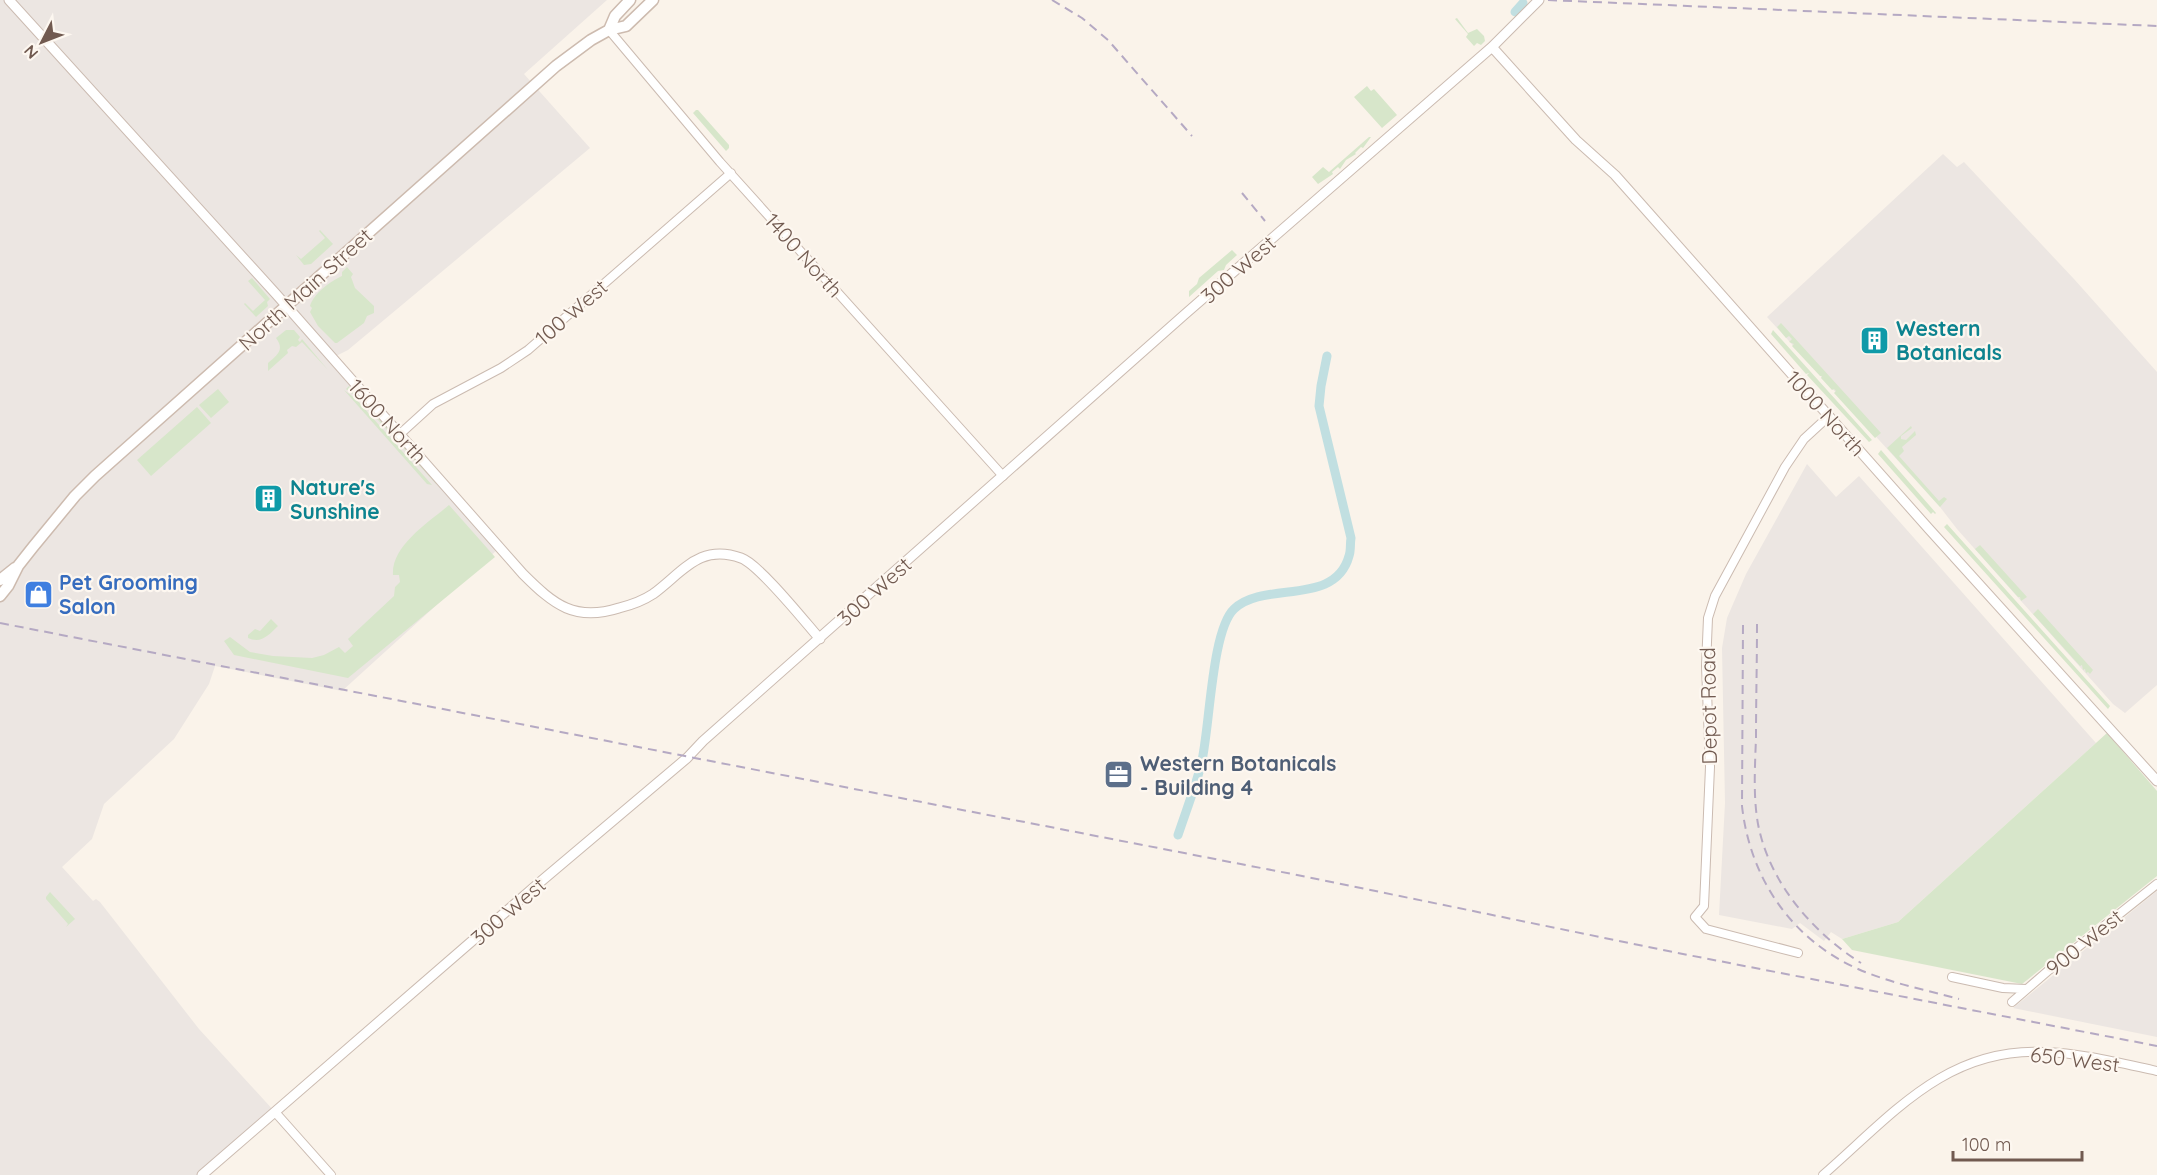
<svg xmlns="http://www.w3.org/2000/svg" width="2157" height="1175" viewBox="0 0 2157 1175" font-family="Quicksand,sans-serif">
  <rect width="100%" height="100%" fill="#faf3ea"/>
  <path fill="#ece6e2" d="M0,0H607L524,74L590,148L348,350L328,360L497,550L342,691L215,666L209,684L174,739L104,804L92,839L62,867L93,901L96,899L100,902L199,1029L275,1112L202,1175H0Z
    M1943,154L1957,167L1964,162L2074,279L2157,372V685L2125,713L2113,704L1957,529L1940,507L1767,317Z
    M1807,464L1836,497L1859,476L2096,743L1898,922L1842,939L1831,932L1824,941L1800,923L1792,929L1719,915L1725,803L1722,648L1727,618L1746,574Z
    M2157,891V1037L2013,1008Z"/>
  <path fill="#d7e6ca" d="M1457,18L1468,33L1477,29L1484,36L1485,41L1481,45L1477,43L1474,46L1466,37L1468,34L1455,19Z
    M1367,86L1371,91L1374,89L1397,115L1382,128L1354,97Z
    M696,110H698L729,145V148L726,151L693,113Z
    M1369,137H1371L1363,148L1361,147L1355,153L1356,154L1346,160L1340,169L1338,167L1332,172L1333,174L1318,184L1312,177L1323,167L1329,172Z
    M320,230L333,244L311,264L304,265L296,255L301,259L325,238L319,231Z
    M1232,250L1237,255L1226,265L1224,270L1218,271L1189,297V291L1197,284L1199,278Z
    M347,267L353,274L351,277L355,288L374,306V313L367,316L364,323L337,343H335L318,326L310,312L312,308L310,306C314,293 331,281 342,276V272Z
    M252,278L270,299L267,302L268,306L256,317L244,304L245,303L253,311L265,300L248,281Z
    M1781,323L1881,433L1875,438L1834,393L1836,391L1834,389L1832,390L1821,378L1822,376H1820L1792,346L1794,344L1789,342L1792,339L1789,336L1786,338L1777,327Z
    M286,330H294L300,337L298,340L300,342L302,339L328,370L302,342L296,347L292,346L287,350L288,353L268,371V363C277,355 285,350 276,338Z
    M1773,330L1872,440L1869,442L1807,375L1809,373L1806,374L1771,334Z
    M349,386L436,483V484L359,399L346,389Z
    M218,389L229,402L211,418L199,405Z
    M344,390L356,399L432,485L427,484Z
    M197,407L211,423L151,476L137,460Z
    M1911,426L1912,428L1901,436V439L1906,440L1915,431L1916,435L1902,447L1904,451L1899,456L1939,501L1944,497L1947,499L1940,507L1887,448Z
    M1881,450L1936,513L1935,514L1933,512L1931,514L1878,454Z
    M449,505L495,557L348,678L234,655L224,641L230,637L250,652L273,656L312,658L324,655L339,647L345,653L353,646L348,639L394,596L395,587L400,582L399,575H393C391,546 429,522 449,505Z
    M1947,524L2110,706L2108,709L1944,527Z
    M1980,545L2027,597L2021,601L2020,597H2018L1975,549Z
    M2038,609L2093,670L2090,674L2088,672L2086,673L2085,669L2083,670L2082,665L2080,666L2033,614Z
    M271,619L278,626C269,635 261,644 248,638V635L255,629L260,631Z
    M2107,733L2157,791V876L2022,984L1852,950L1842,939L1898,922Z
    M50,892L75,919L66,927L68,924L46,899V897Z"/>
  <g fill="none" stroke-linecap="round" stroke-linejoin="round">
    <path stroke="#c1dfe1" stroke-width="9" d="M1515,12L1523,3
      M1178,835C1186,811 1195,788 1201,765C1210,730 1211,631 1234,609C1265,580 1335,607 1349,556C1351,551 1350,544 1351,538L1319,406L1321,386L1327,356"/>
    <defs>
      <path id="minor" d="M609,30L720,162L1003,476
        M400,434L433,404L501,368L528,350L731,173
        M1798,953L1706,929L1695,917L1704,906L1710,767L1706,666L1708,618L1715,596L1785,467L1804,439L1829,416
        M1952,977L2003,988L2026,989
        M2012,1002L2049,970L2157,884
        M275,1112L331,1175
        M1823,1175C1891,1116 1946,1047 2044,1052C2081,1053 2120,1063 2157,1071"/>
      <path id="tertiary" d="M9,0L276,294L523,574C554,605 575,622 619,608C631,605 644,600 653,594C682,573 699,543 741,558C759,564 805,622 820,639
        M1492,47L1576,140L1615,175L1639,202L1929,529L2157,781
        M202,1175L539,883L687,758L703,741L1184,315L1492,47L1539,0"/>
      <path id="secondary" d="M609,30L615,16L630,0
        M0,580L15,568
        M0,596L8,586L18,566L33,547L75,496L95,476L556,66L591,40L609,30L626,26L653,0"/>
    </defs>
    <use href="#minor" stroke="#cbbbb1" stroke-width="10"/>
    <use href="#tertiary" stroke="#cbbbb1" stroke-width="11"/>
    <use href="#secondary" stroke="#cdbbaf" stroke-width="13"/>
    <use href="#minor" stroke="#fff" stroke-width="8"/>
    <use href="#tertiary" stroke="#fff" stroke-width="9"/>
    <use href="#secondary" stroke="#fff" stroke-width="10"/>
    <path stroke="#b5a9c3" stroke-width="2" stroke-dasharray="9 6" stroke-linecap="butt" d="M1052,0L1082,18L1108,40L1192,136
      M1548,0L2157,26
      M1242,193L1265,221
      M0,623L1292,874L1688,955L2157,1046
      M1757,624C1757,662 1756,700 1756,738C1755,766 1753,796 1758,824C1769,882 1812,932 1861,963
      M1743,625L1742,806C1750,878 1791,939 1858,969C1890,983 1926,990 1959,999"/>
  </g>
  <defs>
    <symbol id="building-square" viewBox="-11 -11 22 22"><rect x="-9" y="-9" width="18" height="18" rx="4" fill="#0f9aa8" stroke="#fdf7f0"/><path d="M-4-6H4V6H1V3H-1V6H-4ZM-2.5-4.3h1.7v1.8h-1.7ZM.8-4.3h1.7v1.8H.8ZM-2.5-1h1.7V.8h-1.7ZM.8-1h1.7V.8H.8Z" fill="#fff"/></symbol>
    <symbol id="shop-square" viewBox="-11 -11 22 22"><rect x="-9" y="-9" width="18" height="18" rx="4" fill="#3f7fe0" stroke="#fdf7f0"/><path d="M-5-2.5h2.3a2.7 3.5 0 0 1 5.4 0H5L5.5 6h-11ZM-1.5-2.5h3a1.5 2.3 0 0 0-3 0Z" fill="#fff"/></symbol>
    <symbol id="office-square" viewBox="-11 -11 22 22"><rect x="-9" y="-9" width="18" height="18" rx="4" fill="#5c6f8a" stroke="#fdf7f0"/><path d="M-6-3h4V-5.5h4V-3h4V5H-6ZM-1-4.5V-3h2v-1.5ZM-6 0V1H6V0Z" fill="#fff"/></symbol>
  </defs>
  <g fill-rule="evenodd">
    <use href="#building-square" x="1858" y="324" width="33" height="33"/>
    <use href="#building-square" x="252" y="482" width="33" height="33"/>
    <use href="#shop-square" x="22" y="578" width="33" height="33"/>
    <use href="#office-square" x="1102" y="758" width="33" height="33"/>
  </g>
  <g text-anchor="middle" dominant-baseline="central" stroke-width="4.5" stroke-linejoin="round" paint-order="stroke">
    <g font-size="21" fill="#715a50" stroke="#fdf7f0">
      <text transform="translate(804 255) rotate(48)">1400 North</text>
      <text transform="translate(1238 269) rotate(-41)">300 West</text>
      <text transform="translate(305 289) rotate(-42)">North Main Street</text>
      <text transform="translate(571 312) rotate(-41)">100 West</text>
      <text transform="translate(1826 413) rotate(48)">1000 North</text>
      <text transform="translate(388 421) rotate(48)">1600 North</text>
      <text transform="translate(874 591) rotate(-42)">300 West</text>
      <text transform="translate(1708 706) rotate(-91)">Depot Road</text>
      <text transform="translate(508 911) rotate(-41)">300 West</text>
      <text transform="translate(2084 942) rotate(-39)">900 West</text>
      <text transform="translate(2075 1059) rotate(7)">650 West</text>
    </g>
    <g font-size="21" font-weight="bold" fill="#0d838f" stroke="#fdf7f0" text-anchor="start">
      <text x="1896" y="328">Western<tspan x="1896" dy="24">Botanicals</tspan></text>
      <text x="290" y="487">Nature's<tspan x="290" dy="24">Sunshine</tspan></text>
    </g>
    <g font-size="21" font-weight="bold" fill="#366cbe" stroke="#fdf7f0" text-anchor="start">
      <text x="59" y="582">Pet Grooming<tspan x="59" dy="24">Salon</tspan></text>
    </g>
    <g font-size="21" font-weight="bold" fill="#4e5e75" stroke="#fdf7f0" text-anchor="start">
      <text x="1140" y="763">Western Botanicals<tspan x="1140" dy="24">- Building 4</tspan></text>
    </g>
  </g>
  <g transform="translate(42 42) rotate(228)" stroke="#fdf7f0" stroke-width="4.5" paint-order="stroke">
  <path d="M0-4.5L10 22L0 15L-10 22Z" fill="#715a50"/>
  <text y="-9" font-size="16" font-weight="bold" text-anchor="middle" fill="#715a50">N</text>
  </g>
  <path d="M1953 1151v9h129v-9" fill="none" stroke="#715a50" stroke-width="3"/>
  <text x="1962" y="1151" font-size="18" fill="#715a50" stroke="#fdf7f0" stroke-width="4.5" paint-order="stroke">100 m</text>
</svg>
